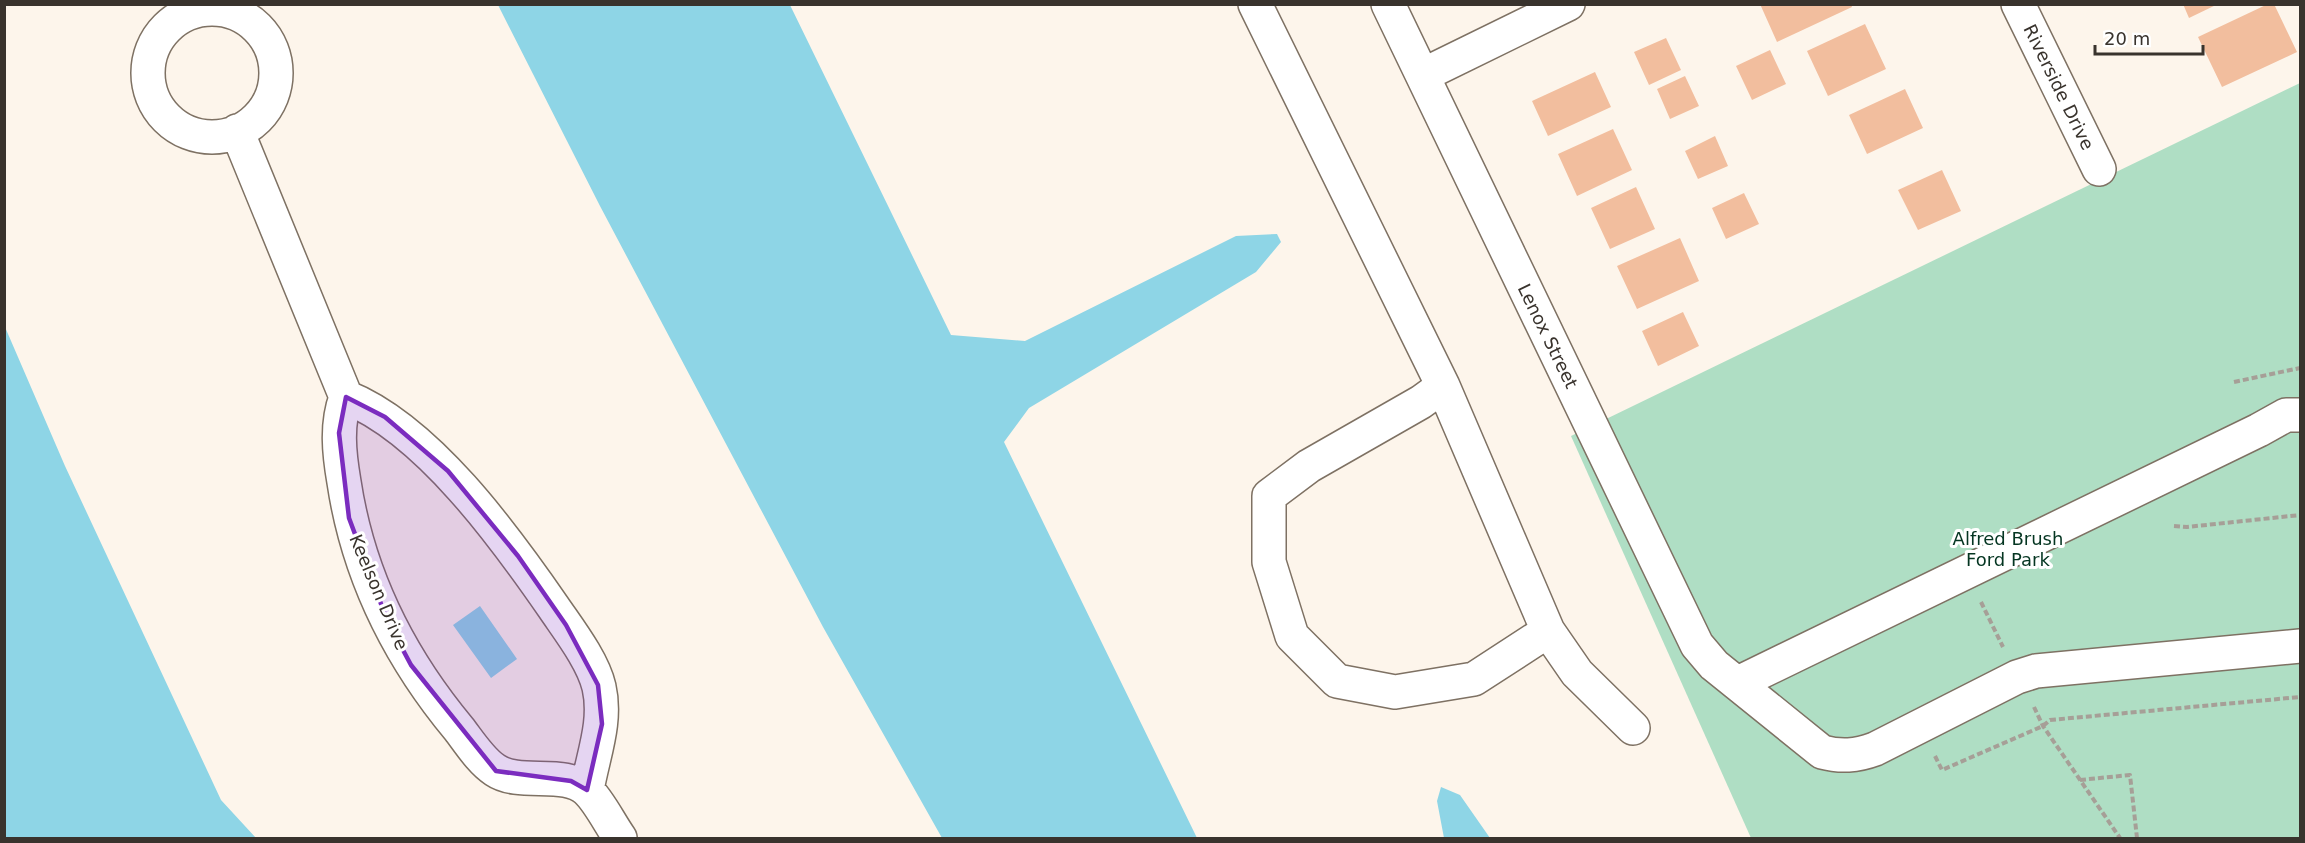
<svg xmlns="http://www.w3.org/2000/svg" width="2305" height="843" viewBox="0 0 2305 843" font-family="'DejaVu Sans',sans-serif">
  <rect width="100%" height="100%" fill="#fdf5eb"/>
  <path fill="#afdec4" d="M2300,83V838H1751L1571,436Z"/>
  <path fill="#8ed5e6" d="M498,5H790L951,335L1025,341L1236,236L1277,234L1281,242L1256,272L1029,408L1004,442L1197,838H942L823,627L600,206Z
    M5,327L65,466L221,800L256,838H5Z
    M480,606L517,659L491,678L453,625Z
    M1441,787L1460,795L1490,838H1444L1437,801Z"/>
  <path fill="#f2be9e" d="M1760,4H1851L1852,7L1777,42Z
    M2183,4H2218L2189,18Z
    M2268,4H2274L2297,52L2222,87L2198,37Z
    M1865,24L1886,69L1828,96L1807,51Z
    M1666,38L1681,70L1649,85L1634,52Z
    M1770,50L1786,84L1752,100L1736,66Z
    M1595,72L1611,107L1548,136L1532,101Z
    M1685,76L1699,106L1670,119L1657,89Z
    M1905,89L1923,128L1867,154L1849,115Z
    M1613,129L1632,170L1577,196L1558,154Z
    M1715,136L1728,166L1698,179L1685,151Z
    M1942,170L1961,211L1918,230L1898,190Z
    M1636,187L1655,229L1610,249L1591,208Z
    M1744,193L1759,224L1726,239L1712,208Z
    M1680,238L1699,281L1637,309L1617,266Z
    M1683,312L1699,346L1658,366L1642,331Z"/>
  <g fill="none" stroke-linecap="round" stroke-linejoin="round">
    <defs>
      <path id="minor" d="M1255,4L1443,386L1548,631L1577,673L1633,728
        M1388,4L1697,645L1714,665L1822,752C1841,757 1856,756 1875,749L2017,677L2036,671L2300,646
        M2018,4L2099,169
        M148 73a64 64 0 1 1 128 0a64 64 0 1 1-128 0Z
        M1423,75L1568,4
        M237,131L346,397C336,424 339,453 344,482C358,575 399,657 459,729C469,742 481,761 495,770C520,787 565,769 587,790C599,801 610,824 620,838
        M1443,386L1421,402L1309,466L1269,496V562L1292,636L1337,681L1395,692L1474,679L1548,631
        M346,397C427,429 505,537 554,608C569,630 593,661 599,687C607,722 593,755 587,790
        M1738,683L2259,430L2286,415H2300"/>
    </defs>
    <use href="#minor" stroke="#7e7163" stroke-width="36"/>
    <path stroke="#a69f97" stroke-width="4" stroke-dasharray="6 3" stroke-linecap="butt" d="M2234,382L2300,368
      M2174,526L2187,527L2300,515
      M1981,602L2003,647
      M2034,707L2043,726L2120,838
      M1935,756L1942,770L2043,726L2050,720L2300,697
      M2080,780L2130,775L2137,838"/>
    <use href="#minor" stroke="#fff" stroke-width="33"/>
  </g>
  <path fill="#7b2cbf" fill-opacity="0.2" stroke="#7b2cbf" stroke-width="4.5" stroke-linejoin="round" d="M346,397L385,417L448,471L518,556L566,625L598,685L602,724L587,790L571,781L496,771L411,665L387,620L349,518L339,433Z"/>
  <g text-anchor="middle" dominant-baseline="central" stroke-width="6" stroke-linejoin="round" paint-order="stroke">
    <g font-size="18" fill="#39332d" stroke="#fff">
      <text transform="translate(2059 87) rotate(64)">Riverside Drive</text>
      <text transform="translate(1548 336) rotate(64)">Lenox Street</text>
      <text transform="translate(379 592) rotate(67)">Keelson Drive</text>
    </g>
    <g font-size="18" fill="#043521" stroke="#fff">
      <text x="2008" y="538">Alfred Brush<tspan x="2008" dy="21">Ford Park</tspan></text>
    </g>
  </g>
  <rect width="2305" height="843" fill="none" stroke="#39332d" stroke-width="12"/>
  <path d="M2095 45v9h108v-9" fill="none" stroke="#39332d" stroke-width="3"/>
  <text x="2104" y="45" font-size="18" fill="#39332d" stroke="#ffffff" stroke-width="4.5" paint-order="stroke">20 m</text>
</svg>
